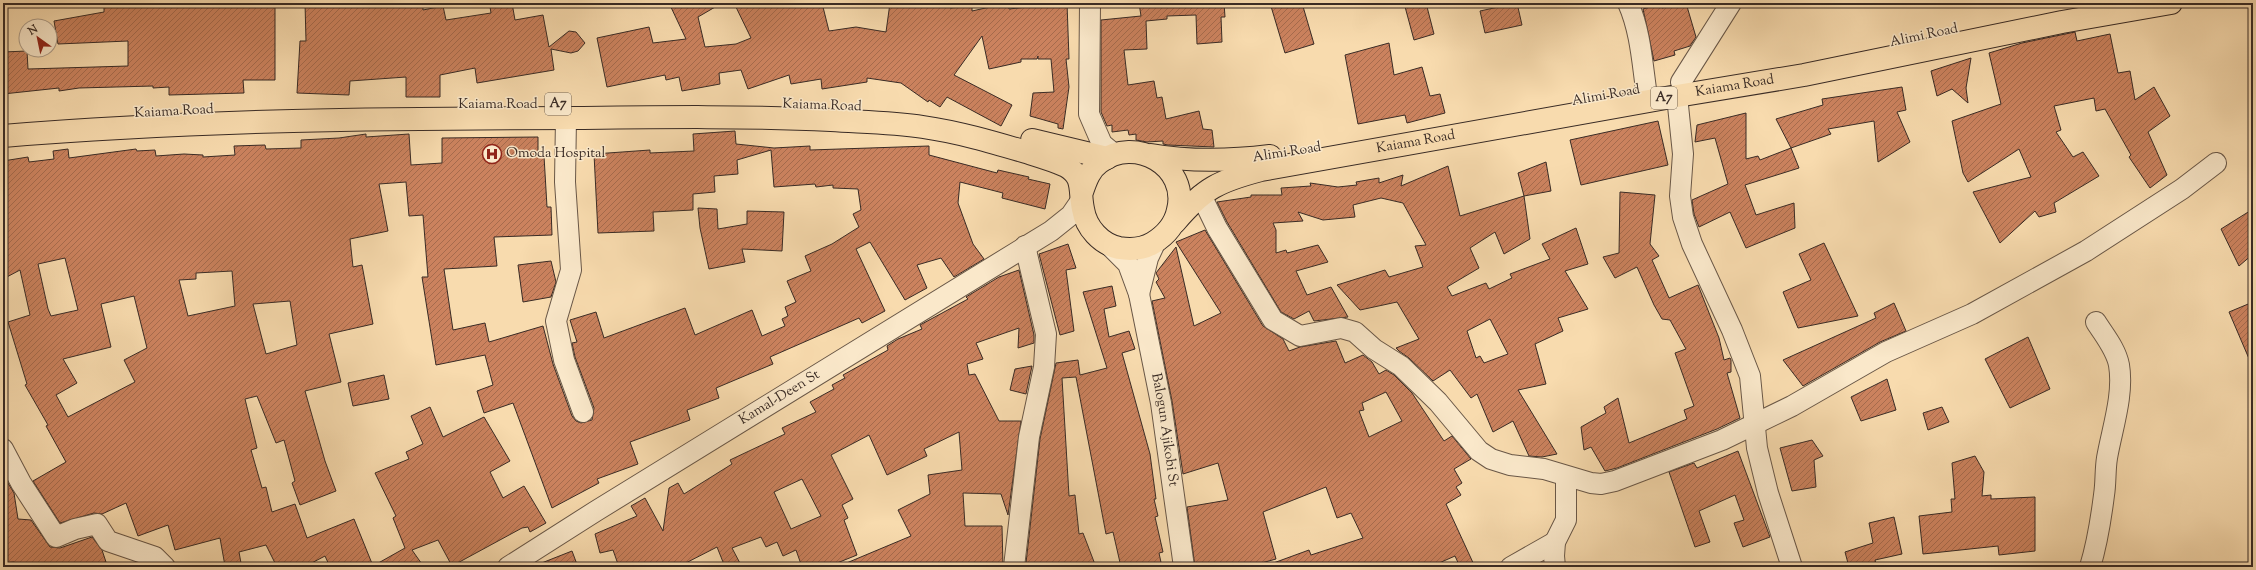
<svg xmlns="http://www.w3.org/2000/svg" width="2256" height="570" viewBox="0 0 2256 570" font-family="'Sorts Mill Goudy',serif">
  <defs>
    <pattern id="building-hatch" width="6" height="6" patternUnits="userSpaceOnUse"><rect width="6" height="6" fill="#cb825e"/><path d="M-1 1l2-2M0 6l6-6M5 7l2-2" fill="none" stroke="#a66b4d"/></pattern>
  </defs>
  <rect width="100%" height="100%" fill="#f8dbae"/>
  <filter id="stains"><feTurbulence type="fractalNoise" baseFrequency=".005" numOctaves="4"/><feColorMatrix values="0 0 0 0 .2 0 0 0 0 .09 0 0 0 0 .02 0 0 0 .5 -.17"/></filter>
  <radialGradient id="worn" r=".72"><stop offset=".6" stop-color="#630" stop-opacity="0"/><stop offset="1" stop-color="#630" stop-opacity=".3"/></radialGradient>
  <path fill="url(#building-hatch)" stroke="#392b25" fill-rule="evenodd" d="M104,3H275V80H243L244,93L169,95V87L153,88V86L79,88L59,91V88L3,94V52L27,51L28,69L128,66V41L58,44L54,21L104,12Z
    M305,3H423V10L443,6L446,20L491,13L490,7L512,3L515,20L543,15L549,47L569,31L576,32L585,43L578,51L571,53L551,49L554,70L477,83L475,68L440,75V97H406V77L350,81L349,95L297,93L300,41H306Z
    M669,3H722L698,17L705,47L736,44L751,38L734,3H822L829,31L856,27L886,32L890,3H950V8L972,6V11L1008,3L1009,9L1036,6V3H1067L1069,59H1066L1069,87L1063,129L1058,128V124L1030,116L1033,93L1054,92L1051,59H1038V56L1037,59H1021V62L989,69L982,36L954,75L1012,105L1001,126L947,97L940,107L929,100L928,102L901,83L867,78V82L822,89L821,79L791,84L789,75L748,89L741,70L719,73L720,84L682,91L679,77L666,80L665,75L607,87L597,38L649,27L653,43L686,39Z
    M1139,3H1224L1225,17H1221L1222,42L1197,44L1196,15L1167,16V19L1146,21L1147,49L1124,50L1128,85L1154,81L1157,98L1162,97L1166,119L1199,111L1203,129L1212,130L1214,147L1168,145L1163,144V141L1147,142L1136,140V134L1129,135L1128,130L1112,132V125L1107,126L1101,112V20L1141,16Z
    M1270,3H1302L1314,44L1285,53Z
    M1404,3H1426L1434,34L1414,40Z
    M1517,3L1522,25L1485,33L1480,11Z
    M1681,3H1686L1696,37L1690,46L1674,51L1675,55L1654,61L1643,9L1661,4L1662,8Z
    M2075,32L2077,41L2110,34L2118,73L2130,71L2135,100L2154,87L2170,116L2148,132L2167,175L2150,188L2129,157L2131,155L2105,109L2096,111L2094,98L2054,106L2061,130L2056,132L2073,157L2083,152L2099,176L2054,203L2056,212L2039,217L2035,211L2000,243L1973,192L2031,177L2019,149L1968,182L1963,173L1952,121L2001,104L1989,53L2022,43Z
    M1389,43L1394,75L1422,67L1430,96L1440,94L1445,113L1407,123L1405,115L1358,124L1345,55Z
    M1971,58L1966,88L1968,103L1952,89L1937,96L1931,71Z
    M1902,87L1906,110L1897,112L1910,142L1878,162L1874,121L1828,129L1831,134L1791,148L1776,119L1823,105L1822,99Z
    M1746,113V159L1758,156L1760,160L1791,148L1799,168L1745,185L1756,215L1794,203L1795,228L1746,248L1730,212L1699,227L1694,214L1692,200L1728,184L1715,138L1695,142L1697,125Z
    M1658,121L1668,165L1581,185L1570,140Z
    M735,131L736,144L774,148L810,146V150L929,146V155L997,173L998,170L1029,177L1028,179L1050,184L1045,209L1002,198L1003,193L960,182L958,203L973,244L984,259L954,277L941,258L917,265L927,288L905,300L870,242L856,249L885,311L862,323L859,318L770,357L773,364L716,388L719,398L687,410L690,420L630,442L638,464L597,479L599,483L552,508L513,403L484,413L477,391L493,385L485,355L436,365L422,277H428L423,215L409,216L406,182L379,184L388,231L350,239L353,267L362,265L373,324L329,334L341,382L305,391L325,461L336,491L300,505L292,483L295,481L284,440L276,443L257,396L245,399L257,448L251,450L262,488L266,487L272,512L295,504L307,538L354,519L373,566L405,548L393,518L396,516L375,473L409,459L406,452L423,444L411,416L430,407L443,437L484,417L510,461L490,472L503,498L524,486L546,523L530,532L528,527L522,528L452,566L438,540L412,550L424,567H330L325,556L304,567H277L266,545L239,552L241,563L225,566L220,538L175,550L168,525L138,536L126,503L102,514L94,513L60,523L33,481L66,462L46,426L48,425L25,385L27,384L8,322L30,315L20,270L3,279V161L28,157L29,162L54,159L53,151L68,149L69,158L136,149L137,151L155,150L156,156L184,154L203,155V157L235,155L234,146L265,145L266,149L301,148V140L339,138L366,134V137L409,134L411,165L442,163V138L538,137V156H544L547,207H551L552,235L494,237L497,266L444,269L453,330L485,323L489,342L543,326L553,364L572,416L576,421L581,423L592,420L594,408L575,357L572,343L577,342L570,320L596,312L604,338L685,308L695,335L752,310L762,336L785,326L782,319L788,316L785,307L796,302L787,281L811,271L805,256L832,244L859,227L853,214L861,210L858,189L833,188V185L816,187L815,184L774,187L771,150L737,160L738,174L714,176L715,192L693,194V210L653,212L654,231L598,233L594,154L650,150V153L694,151L693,134ZM65,258L78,310L51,316L48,309L38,264ZM232,271L235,306L188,316L179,280L196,279V273ZM134,296L147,348L124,360L135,382L68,417L56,395L77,383L63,359L111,347L101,304ZM290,301L297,345L266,354L253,304Z
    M1546,162L1551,191L1524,196L1518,173Z
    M1448,166L1460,216L1524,196L1530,239L1504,254L1495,232L1470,248L1479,268L1447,287L1452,296L1486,283L1489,289L1512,278L1510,274L1550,259L1542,244L1576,228L1588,264L1565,271L1588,309L1558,318L1563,331L1535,344L1546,384L1518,390L1557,454L1542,457L1529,456L1513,421L1493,432L1477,394L1471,398L1450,370L1433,381L1409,358L1399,351L1396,348L1419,339L1397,302L1360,310L1337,285L1385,270L1389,277L1423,267L1415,246L1426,245L1403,203L1381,198L1353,205L1355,217L1323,220L1298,212L1303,221L1273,223L1276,230V253L1286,250L1287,253L1318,245L1328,262L1296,271L1307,295L1331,287L1348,317L1314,321L1309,311L1294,319L1281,312L1227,222L1217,202L1251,197V195H1282L1281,188L1311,186L1310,183L1338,187L1357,185L1356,182L1379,178V183L1403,175L1401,186ZM1490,319L1508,354L1484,363L1480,356L1476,358L1467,331Z
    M1620,192L1655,195L1650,244L1659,256L1652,260L1669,298L1698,285L1719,338L1724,360L1730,358L1731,360V372L1727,373L1740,418L1717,429L1617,468L1605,471L1591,447L1584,450L1581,427L1606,413L1604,407L1618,398L1629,443L1687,419L1684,410L1694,406L1675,353L1686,349L1670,320L1662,319L1654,305L1637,267L1615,278L1603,257L1619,253Z
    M698,208L717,209L718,229L747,224V211L784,212L782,251L742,249L745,262L709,269L700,228Z
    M2253,209V254L2239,266L2221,229Z
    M1205,230L1263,326L1283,339L1289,351L1300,347L1336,341L1345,363L1363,355L1372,362L1379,374L1386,370L1394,375L1412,393L1444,441L1452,436L1471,459L1454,469L1462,483L1456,487L1461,495L1446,504L1475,567H1460L1455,556L1430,567H1268V565L1309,550L1311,555L1363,538L1351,513L1337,518L1326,487L1263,512L1276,559L1247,567H1195L1187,507L1228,500L1218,463L1183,474L1172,401L1152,301L1165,298L1156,282L1159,279L1156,273L1176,247L1194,326L1221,313L1176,242ZM1386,392L1402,421L1369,437L1359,411L1364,410L1362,403Z
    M1824,243L1858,316L1798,328L1783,292L1811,280L1799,254Z
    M1068,244L1076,268L1066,270L1074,331L1060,335L1039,254Z
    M551,261L556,282L551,297L523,302L518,265Z
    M1019,270L1034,335V343L1018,348L1019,328L976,343L983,359L967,364L969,375L975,374L999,421H1021L1008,515L1001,494L963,493L965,526H1002L1003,567H837L911,536L898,510L930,494L928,475L962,470L959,432L924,449L927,456L887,475L869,435L831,455L853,499L842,505L848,518L844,520L857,555L827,567H802L796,550L783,556L777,542L766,547L761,537L732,548L742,567H725L717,547L678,567H619L613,550L600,553L595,534L637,516L631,506L645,498L663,531L669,488L678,483L684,494L732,464L730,460L785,434L782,428L816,412L810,402L834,389L832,385L845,378L843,375L888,350L887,346L898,339L922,329L920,325L968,299L966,297L999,277ZM802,479L821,516L791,529L774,492Z
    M1112,286L1116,306L1104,309L1109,337L1129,331L1135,349L1122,353L1150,454L1156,499H1154L1158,516L1155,517L1163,552L1159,553L1162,567H1121L1113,532L1106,534L1076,377L1062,378L1069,496L1075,495L1079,534L1083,533L1096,567H1028L1026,563L1040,439L1056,363L1078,360L1080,375L1107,368L1083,292Z
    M2253,302V368L2229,312Z
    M1894,303L1906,331L1880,342L1803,386L1783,360L1876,318L1874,313Z
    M2028,337L2050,389L2010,408L1985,359Z
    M1032,366L1026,394L1010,390L1015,369Z
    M384,375L389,399L353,406L348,383Z
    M1887,379L1896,410L1861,421L1851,397Z
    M1942,407L1949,422L1928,430L1923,413Z
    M1812,440L1823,456L1814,460L1816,487L1792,491L1780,448Z
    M1738,451L1770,537L1743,547L1734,523L1744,520L1735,495L1699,511L1710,542L1695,547L1669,472L1694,463L1697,468Z
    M1975,456L1984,472L1982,496L1991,495V499L2035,497V551L1999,555L1998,546L1923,554L1919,516L1952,512L1951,499H1955L1952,463Z
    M3,475L14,493L18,519L31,520L50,547L60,548L92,537L102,550L106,562L91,567H16L14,562L3,563Z
    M1894,517L1902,554L1875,560L1877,567H1849L1845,552L1873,543L1869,523Z
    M572,551L578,567H534V566Z"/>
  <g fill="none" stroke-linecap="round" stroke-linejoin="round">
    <defs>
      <g id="minor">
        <path d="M1090,3L1089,114L1102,144L1114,154"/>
        <path d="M1628,3C1640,30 1642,60 1646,89"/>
        <path d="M1681,82L1731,3"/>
        <path d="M1677,96L1683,154L1680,196L1683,217L1692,244L1732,330L1750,376L1757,448L1768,493L1792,567"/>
        <path d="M566,118L565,182L571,270L556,321L564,360L583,412"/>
        <path d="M1201,195L1217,228L1273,320L1300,336L1341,328L1355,332L1374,349L1401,366L1438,402L1479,451L1491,459L1510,465L1544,469L1591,483L1601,484L1615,481L1722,440L1792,406L1886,352L1972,314L2086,251L2182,189L2216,163"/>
        <path id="s1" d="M1107,243L1128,264L1139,294L1161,403L1184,567"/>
        <path d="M1139,294L1148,258L1156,241"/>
        <path d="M3,449L21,483L56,537L75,529L97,524L108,541L155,557L165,567"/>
        <path id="s2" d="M508,567L596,511L1051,231L1071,215L1082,199"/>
        <path d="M1014,567L1029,437L1044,367L1046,334L1025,246"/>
        <path d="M1511,567L1555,542"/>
        <path d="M1555,567L1554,556L1555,542L1566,520V477"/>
        <path d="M2090,567C2097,544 2101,519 2104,495C2106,483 2105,470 2107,458C2112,429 2124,395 2119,365C2116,349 2104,335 2096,322"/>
      </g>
      <g id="highway">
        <path d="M3,136C196,120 389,118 583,118C666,117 748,116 831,120C861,122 892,122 923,127C958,132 992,142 1026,152C1039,156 1053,160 1066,166C1085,177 1079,191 1083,209C1086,228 1101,244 1119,248C1131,250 1143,249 1153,243C1166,235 1175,225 1178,210C1189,166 1135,135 1100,162C1090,169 1086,180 1082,192"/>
        <path d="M1032,140L1107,158"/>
        <path d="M1151,155C1191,162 1229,161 1270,156"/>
        <path id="s3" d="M1175,222C1204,188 1219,181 1261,170L1677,96L1804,75L2062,22L2171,3"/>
      </g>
    </defs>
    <use href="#minor" stroke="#695747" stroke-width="22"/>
    <use href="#highway" stroke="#392b25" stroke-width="24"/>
    <use href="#minor" stroke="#fae8ca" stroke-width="20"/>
    <use href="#highway" stroke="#f8dbae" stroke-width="22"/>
  </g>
  <defs>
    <symbol id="hospital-ring" viewBox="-11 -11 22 22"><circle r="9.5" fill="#fae8ca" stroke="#8f2418" stroke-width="1.5"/><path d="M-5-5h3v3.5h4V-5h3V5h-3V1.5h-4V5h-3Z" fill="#8f2418"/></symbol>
  </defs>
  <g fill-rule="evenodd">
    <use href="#hospital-ring" x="481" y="143" width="22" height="22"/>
  </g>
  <g text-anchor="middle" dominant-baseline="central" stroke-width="3" stroke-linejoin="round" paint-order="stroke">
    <g fill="#fae8ca" stroke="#736456" stroke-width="1">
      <rect x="1651" y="87" width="26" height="22" rx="3"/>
      <rect x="545" y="93" width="26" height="22" rx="3"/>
    </g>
    <g font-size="13" font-weight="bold" fill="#392b25">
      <text x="1664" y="98">A7</text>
      <text x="558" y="104">A7</text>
    </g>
    <g font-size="14" fill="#392b25" stroke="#fae8ca">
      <text transform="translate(1924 36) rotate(-12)">Alimi Road</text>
      <text stroke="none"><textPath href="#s3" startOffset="584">Kaiama Road</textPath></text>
      <text transform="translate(1606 96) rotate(-10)">Alimi Road</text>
      <text x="498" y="105">Kaiama Road</text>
      <text transform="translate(822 106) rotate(2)">Kaiama Road</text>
      <text transform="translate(174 112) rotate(-3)">Kaiama Road</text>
      <text stroke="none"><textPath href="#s3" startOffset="260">Kaiama Road</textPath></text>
      <text transform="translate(1287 153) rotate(-9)">Alimi Road</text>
      <text stroke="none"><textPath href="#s2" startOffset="320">Kamal-Deen St</textPath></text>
      <text stroke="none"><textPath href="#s1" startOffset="200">Balogun Ajikobi St</textPath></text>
    </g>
    <g font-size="14" fill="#392b25" stroke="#fae8ca" text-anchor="start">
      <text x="506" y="154">Omoda Hospital</text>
    </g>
  </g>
  <rect width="2256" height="570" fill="none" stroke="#f8dbae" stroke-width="16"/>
  <rect x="4" y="4" width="2248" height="562" fill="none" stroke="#392b25" stroke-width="2"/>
  <rect x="8" y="8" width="2240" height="554" fill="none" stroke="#392b25"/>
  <g transform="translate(38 38) rotate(327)"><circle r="19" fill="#fae8ca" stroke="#ad9c88"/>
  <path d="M0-3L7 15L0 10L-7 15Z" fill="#8f2418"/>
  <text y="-6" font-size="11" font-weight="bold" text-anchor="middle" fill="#392b25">N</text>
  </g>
  <rect width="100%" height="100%" filter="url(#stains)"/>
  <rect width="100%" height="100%" fill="url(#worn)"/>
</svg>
